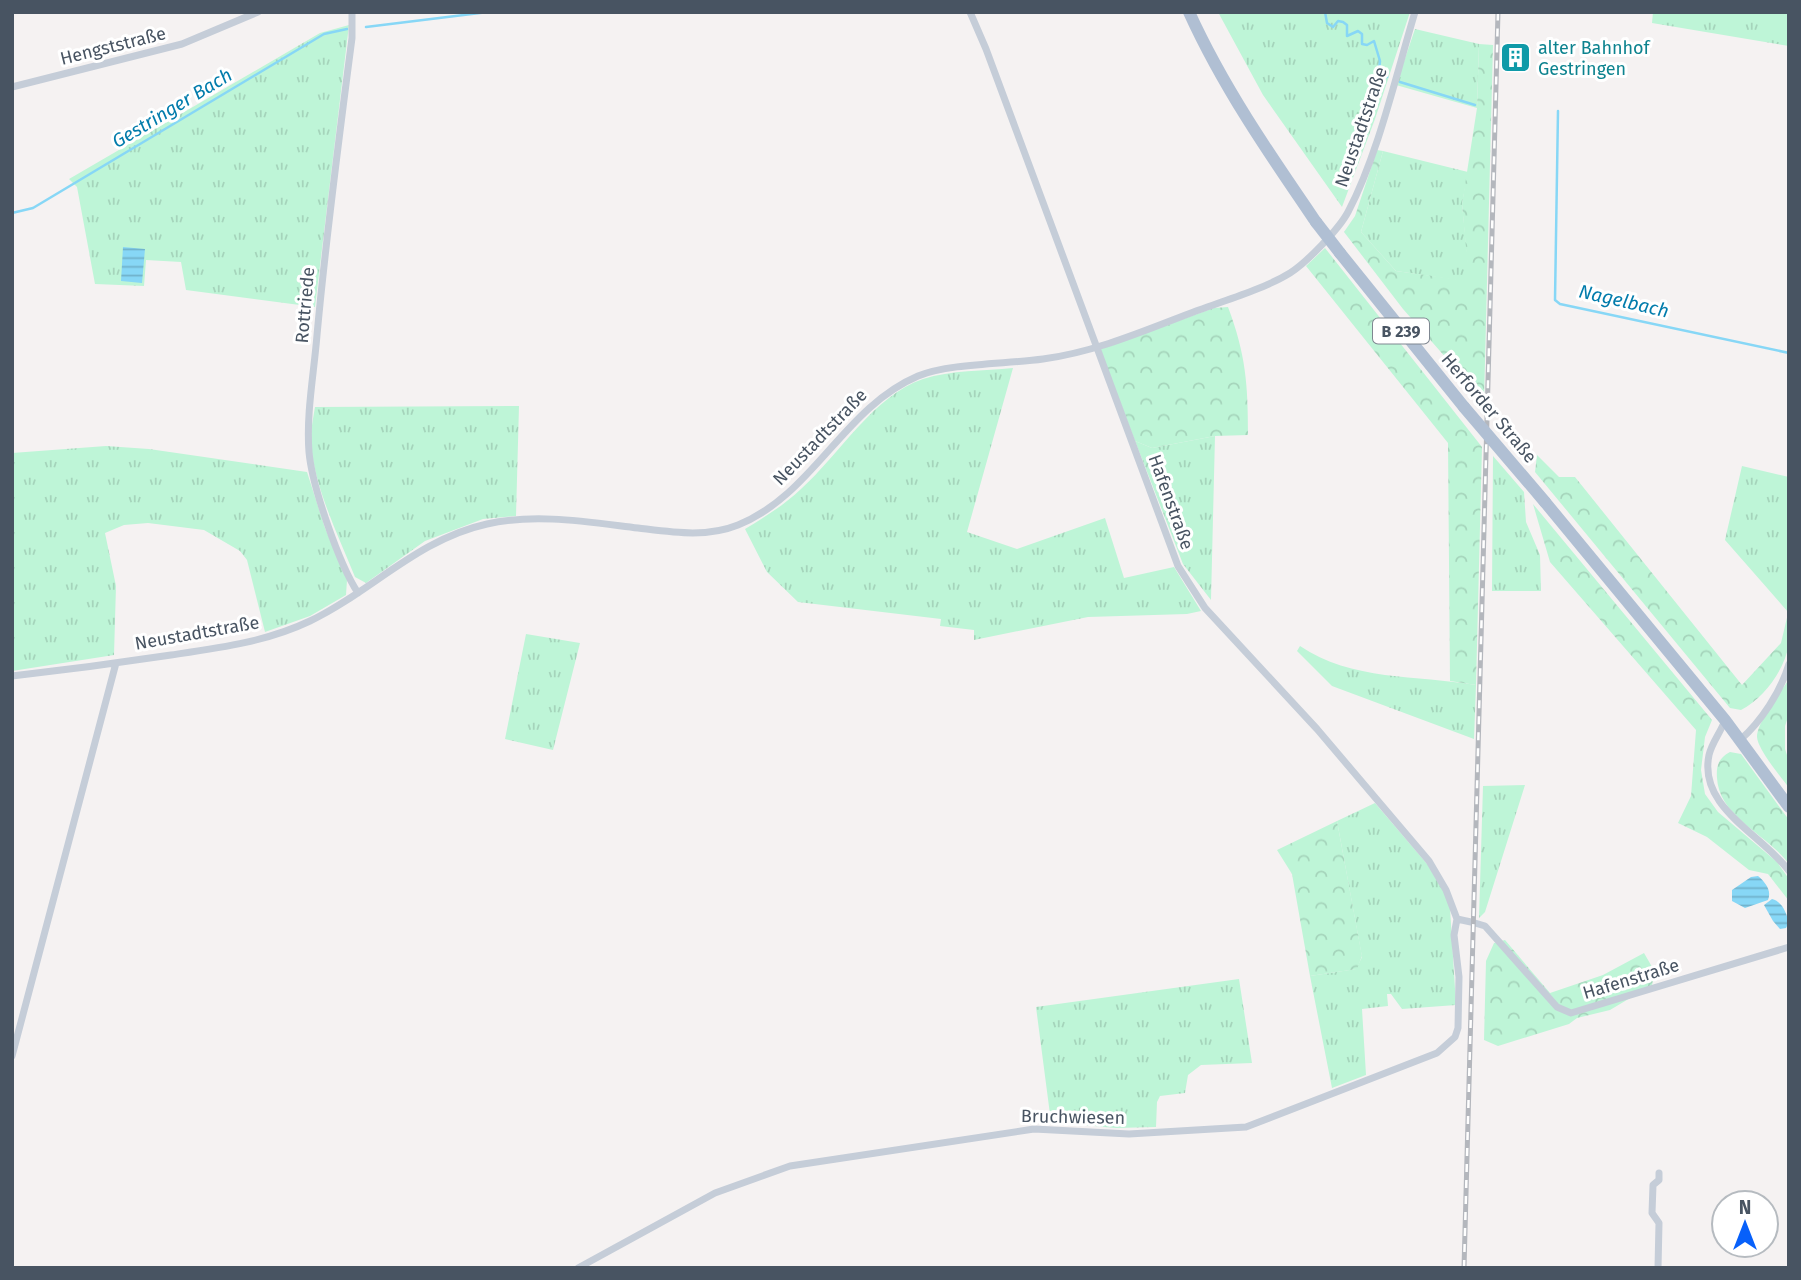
<svg xmlns="http://www.w3.org/2000/svg" width="1801" height="1280" viewBox="0 0 1801 1280" font-family="'Fira Sans',sans-serif">
  <defs>
    <pattern id="grass-tufts" width="24" height="20" patternUnits="userSpaceOnUse" patternTransform="scale(1.75)"><rect width="24" height="20" fill="#bef5d7"/><path d="M3 7l-1-3M5 7V3M7 7l1-3M15 17l-1-3M17 17v-4M19 17l1-3" fill="none" stroke="#a5d4bb"/></pattern>
    <pattern id="forest-crowns" width="20" height="18" patternUnits="userSpaceOnUse" patternTransform="scale(1.75)"><rect width="20" height="18" fill="#bef5d7"/><path d="M2 6a3 3 0 1 1 6 0M12 15a3 3 0 1 1 6 0" fill="none" stroke="#a5d4bb"/></pattern>
    <pattern id="water-rules" width="6" height="5" patternUnits="userSpaceOnUse" patternTransform="scale(1.75)"><rect width="6" height="5" fill="#87d7f6"/><path d="M0 2.5h6" fill="none" stroke="#70b1cb"/></pattern>
  </defs>
  <rect width="100%" height="100%" fill="#f5f2f2"/>
  <path fill="url(#grass-tufts)" d="M1218,12H1410L1375,119L1342,207L1263,95Z
    M1653,12H1789V46L1652,23Z
    M349,25L315,307L186,290L181,262L146,260L144,286L95,284L77,187L69,179L320,33Z
    M1415,29L1479,44L1477,108L1396,85Z
    M1383,151L1468,172L1462,204L1470,282L1396,271L1361,232Z
    M1013,368L967,532L1017,549L1105,518L1124,578L1174,567L1201,611L1187,614L1088,617L974,640V630L940,626L941,619L798,602L767,572L745,529C765,517 784,505 801,489C839,455 874,395 923,379C951,370 984,371 1013,368Z
    M519,406L516,516L483,519L425,541L366,583L355,577C338,535 316,491 311,446C310,434 313,419 315,407Z
    M1215,436L1211,600L1183,564L1135,441L1152,448Z
    M106,446L149,449L307,472L325,528L347,580L346,595L310,616L265,632L247,560L240,551L204,530L148,523L124,525L105,533L116,586L114,655L12,671V453Z
    M1493,456L1524,492L1526,522L1540,555L1541,591H1492Z
    M1742,466L1789,477L1788,612L1725,540Z
    M526,634L580,643L553,750L505,739Z
    M1300,646C1351,681 1417,675 1476,685L1474,739L1332,686L1297,651Z
    M1525,785L1485,912L1479,918L1483,786Z
    M1375,803L1428,865L1444,892L1450,908L1456,1005L1402,1009L1391,994H1387L1388,1006L1362,1009L1366,1075L1332,1088L1310,976L1356,969L1362,957L1337,821Z
    M1239,979L1252,1063L1201,1065L1188,1075L1185,1093L1160,1096L1157,1102L1156,1127L1116,1128L1051,1122L1036,1007Z"/>
  <path fill="url(#forest-crowns)" d="M1479,44L1493,45L1484,401L1403,309L1344,232L1355,216L1377,150L1383,151L1361,232L1396,271L1469,281L1462,204L1477,108Z
    M1325,248L1482,447L1476,685L1450,681L1448,443L1306,266Z
    M1228,307C1246,355 1248,385 1248,435L1215,436L1152,448L1135,441L1100,349L1214,308Z
    M1537,455L1559,477H1575L1742,685L1781,643L1789,609C1789,620 1790,632 1789,643C1785,670 1764,698 1741,710L1730,708L1535,472Z
    M1533,504L1712,720L1705,737L1701,770L1705,794L1718,812L1777,862L1789,879V901L1768,874L1749,870L1707,837L1678,823L1691,796L1696,730L1550,562Z
    M1789,679V714L1785,726V749L1789,761V788C1781,777 1758,750 1757,737C1757,722 1781,692 1789,679Z
    M1730,752L1741,754L1789,820V864C1768,835 1719,817 1717,778C1716,765 1719,758 1730,752Z
    M1337,821L1362,956L1357,969L1310,976L1292,874L1277,850Z
    M1505,940L1550,993L1603,975L1644,953L1655,972L1652,985L1610,1010L1577,1018L1569,1024L1498,1046L1484,1040L1486,961L1494,943Z"/>
  <path fill="url(#water-rules)" d="M123,247L145,249L142,283L121,281Z
    M1758,876C1765,882 1772,890 1768,900L1745,908L1732,901V890L1751,877Z
    M1772,899C1783,902 1786,913 1789,922L1786,928L1780,929L1773,921L1764,905Z"/>
  <g fill="none" stroke-linecap="round" stroke-linejoin="round">
    <path stroke="#87d7f6" stroke-width="2.5" d="M1325,12L1327,23L1333,27L1338,21L1343,22L1347,25V36L1358,31L1362,34V44L1367,45L1374,41L1380,61L1379,70L1387,77
      M366,27L488,12
      M1400,82L1475,105
      M1558,111L1555,300L1560,304L1789,353
      M12,213L33,208L324,34L347,29"/>
    <path stroke="#c5cdd8" stroke-width="7" d="M352,12V38C339,137 326,236 317,335C314,373 306,414 309,452C312,486 339,564 358,593
      M970,12L986,49L1178,566L1205,608L1317,729L1429,861L1446,890L1457,919L1471,922
      M12,87L182,44L258,12
      M12,676C65,670 118,663 171,655C219,648 266,642 310,621C371,592 418,539 487,524C536,513 588,522 638,528C671,532 706,538 738,525C814,494 843,408 918,376C949,363 1008,364 1043,359C1096,352 1146,330 1196,311C1224,301 1266,288 1290,273C1306,263 1339,229 1348,212C1378,155 1396,75 1415,12
      M1725,720C1721,732 1712,742 1709,755C1698,808 1762,834 1789,871
      M1740,740C1761,722 1781,691 1789,664
      M1475,923L1485,926L1557,1007L1571,1013L1789,947
      M12,1056L116,663
      M578,1268L715,1193L790,1166L1034,1129L1129,1134L1246,1127L1437,1053L1455,1037L1458,1028L1459,977L1454,935L1457,919
      M1658,1268L1659,1223L1652,1213L1653,1185L1659,1180V1173"/>
    <path stroke="#b0bfd3" stroke-width="12" d="M1189,12C1223,87 1270,155 1316,222
      M1340,253L1464,407
      M1545,502L1725,720L1789,807"/>
    <defs>
      <path id="rail" d="M1464,1268L1498,12"/>
    </defs>
    <use href="#rail" stroke="#b4b7bd" stroke-width="5"/>
    <use href="#rail" stroke="#fff" stroke-width="2.5" stroke-dasharray="8" stroke-linecap="butt"/>
    <path stroke="#b0bfd3" stroke-width="12" d="M1316,222L1340,253
      M1464,407L1545,502"/>
  </g>
  <defs>
    <symbol id="building-square" viewBox="-11 -11 22 22"><rect x="-9" y="-9" width="18" height="18" rx="4" fill="#0f9aa8" stroke="#fff"/><path d="M-4-6H4V6H1V3H-1V6H-4ZM-2.5-4.3h1.7v1.8h-1.7ZM.8-4.3h1.7v1.8H.8ZM-2.5-1h1.7V.8h-1.7ZM.8-1h1.7V.8H.8Z" fill="#fff"/></symbol>
  </defs>
  <g fill-rule="evenodd">
    <use href="#building-square" x="1498" y="40" width="35" height="35"/>
  </g>
  <g text-anchor="middle" dominant-baseline="central" stroke-width="6" stroke-linejoin="round" paint-order="stroke">
    <rect fill="#fff" stroke="#7f8791" stroke-width="2" x="1373" y="318.5" width="56" height="25" rx="5"/>
    <g font-size="16" font-weight="bold" fill="#485462">
      <text x="1401" y="331">B 239</text>
    </g>
    <g font-size="18" fill="#485462" stroke="#fff">
      <text transform="translate(113 46) rotate(-14)">Hengststraße</text>
      <text transform="translate(1361 127) rotate(-71)">Neustadtstraße</text>
      <text transform="translate(305 305) rotate(-85)">Rottriede</text>
      <text transform="translate(1489 408) rotate(50)">Herforder Straße</text>
      <text transform="translate(820 437) rotate(-46)">Neustadtstraße</text>
      <text transform="translate(1171 502) rotate(70)">Hafenstraße</text>
      <text transform="translate(197 633) rotate(-10)">Neustadtstraße</text>
      <text transform="translate(1631 979) rotate(-17)">Hafenstraße</text>
      <text transform="translate(1073 1117) rotate(1)">Bruchwiesen</text>
    </g>
    <g font-size="18" fill="#0d838f" stroke="#fff" text-anchor="start">
      <text x="1538" y="48">alter Bahnhof<tspan x="1538" dy="21">Gestringen</tspan></text>
    </g>
    <g font-size="19" font-style="italic" fill="#027cac" stroke="#fff">
      <text transform="translate(172 108) rotate(-31)">Gestringer Bach</text>
      <text transform="translate(1624 301) rotate(13)">Nagelbach</text>
    </g>
  </g>
  <rect width="1801" height="1280" fill="none" stroke="#485462" stroke-width="28"/>
  <g transform="translate(1745 1224)"><circle r="33" fill="#ffffff" stroke="#b6bbc0" stroke-width="2"/>
  <path d="M0-5L12 26L0 18L-12 26Z" fill="#0760fa"/>
  <text y="-10" font-size="19" font-weight="bold" text-anchor="middle" fill="#485462">N</text>
  </g>
</svg>
